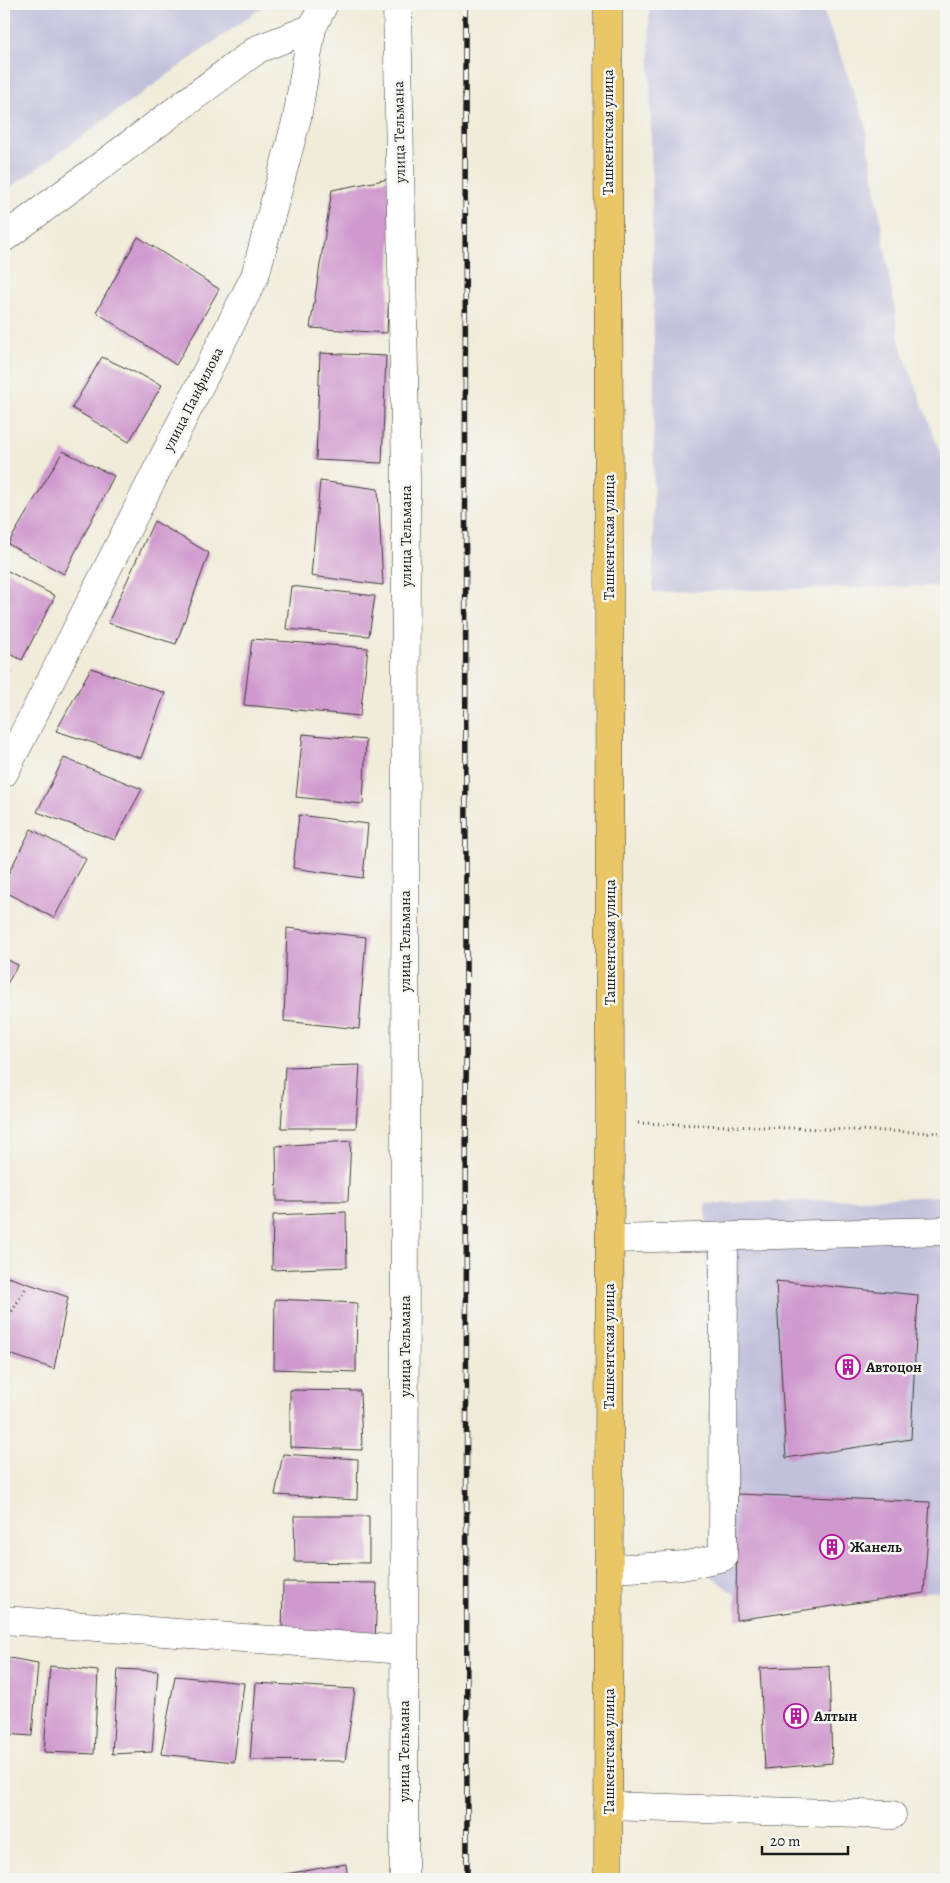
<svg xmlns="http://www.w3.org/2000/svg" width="950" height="1883" viewBox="0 0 950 1883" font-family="Alegreya,serif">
  <rect width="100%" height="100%" fill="#f6f6f2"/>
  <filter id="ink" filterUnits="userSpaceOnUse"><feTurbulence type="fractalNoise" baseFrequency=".02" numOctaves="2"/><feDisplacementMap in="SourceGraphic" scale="10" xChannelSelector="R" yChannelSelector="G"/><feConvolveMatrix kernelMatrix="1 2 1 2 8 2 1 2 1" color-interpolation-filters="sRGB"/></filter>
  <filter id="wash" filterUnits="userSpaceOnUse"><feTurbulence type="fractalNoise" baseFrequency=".0096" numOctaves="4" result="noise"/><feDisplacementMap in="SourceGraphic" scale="20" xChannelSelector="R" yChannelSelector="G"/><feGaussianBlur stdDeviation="1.12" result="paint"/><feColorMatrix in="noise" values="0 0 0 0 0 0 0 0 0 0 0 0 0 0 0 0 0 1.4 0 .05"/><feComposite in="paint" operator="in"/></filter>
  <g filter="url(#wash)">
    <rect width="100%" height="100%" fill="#f1ecda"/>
    <path fill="#c2c1dc" d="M4,4H267L4,192Z
      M649,4H821L865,122L900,343L946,469V586L653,592L654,350Z
      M946,1196V1591L744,1602L711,1576L706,1204Z"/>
    <g id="blocks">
      <path fill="#cf99cd" d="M394,178L387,333L310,328L332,190Z
        M138,237L219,289L176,365L96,312Z
        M320,353L386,356L382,463L316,460Z
        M102,357L162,385L129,442L72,408Z
        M63,451L114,476L64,574L8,544Z
        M320,481L378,489L383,585L311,576Z
        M154,521L209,553L176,644L108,623Z
        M6,570L55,596L22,660L4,651V574Z
        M291,586L375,596L369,636L286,629Z
        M252,639L368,648L360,716L244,705Z
        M4,664L9,667L4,679Z
        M91,668L165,693L141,758L56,731Z
        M303,734L366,740L363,804L296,797Z
        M64,758L142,789L115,840L37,812Z
        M299,815L368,824L363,878L293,868Z
        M31,829L86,859L54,918L4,891V882Z
        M287,928L366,937L359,1029L284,1021Z
        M4,958L18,965L4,989Z
        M360,1065L356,1128H281L285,1067Z
        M351,1141L348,1201H277L276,1146Z
        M346,1212L347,1267L272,1270L273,1215Z
        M8,1277L68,1297L54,1369L4,1352V1292Z
        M776,1281L918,1295L911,1439L786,1458Z
        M275,1299L357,1303L356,1372L274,1369Z
        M4,1383H7L5,1401H4Z
        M290,1390L360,1391L362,1450L290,1447Z
        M283,1454L358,1459L357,1500L275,1495Z
        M737,1494L930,1502L924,1593L736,1620Z
        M294,1516H369V1563L295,1562Z
        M283,1582L377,1583L375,1647L282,1640Z
        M4,1657L38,1663L32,1736L4,1734Z
        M50,1666L98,1671L94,1754L44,1752Z
        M829,1666L832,1763L765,1769L760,1668Z
        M118,1669L158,1671L152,1752L112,1754Z
        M175,1676L244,1683L234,1762L161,1754Z
        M256,1683L355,1689L345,1761L250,1760Z
        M346,1864L348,1879H261V1878Z"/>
    </g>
  </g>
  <g filter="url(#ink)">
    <use href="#blocks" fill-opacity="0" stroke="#3c3b38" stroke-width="1"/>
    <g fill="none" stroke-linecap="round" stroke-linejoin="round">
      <defs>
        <path id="minor" d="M397,4L406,477L404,1879
          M4,238L258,49L312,28
          M4,773L255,276L297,118L312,28L324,4
          M610,1239L946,1231
          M609,1569L687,1565L723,1557L724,1237
          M4,1620L404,1650
          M608,1806L892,1815"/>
        <path id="major" d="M608,4L610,1123L608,1879"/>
      </defs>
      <use href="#minor" stroke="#3c3b38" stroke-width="29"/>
      <use href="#major" stroke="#3c3b38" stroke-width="29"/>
      <path stroke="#3c3b38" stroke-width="3" stroke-dasharray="1 4" stroke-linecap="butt" d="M638,1123L946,1133
        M4,1324L27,1286"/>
      <use href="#minor" stroke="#fff" stroke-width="28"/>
      <use href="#major" stroke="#e9c769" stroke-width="28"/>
      <defs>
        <path id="rail" d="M465,4L467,1879"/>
      </defs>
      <use href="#rail" stroke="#1c1c1c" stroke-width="5.5"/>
      <use href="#rail" stroke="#f6f6f2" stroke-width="4" stroke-dasharray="11" stroke-linecap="butt"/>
    </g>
  </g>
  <defs>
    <symbol id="building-ring" viewBox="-11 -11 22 22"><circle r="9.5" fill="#f6f6f2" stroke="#b5179e" stroke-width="1.5"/><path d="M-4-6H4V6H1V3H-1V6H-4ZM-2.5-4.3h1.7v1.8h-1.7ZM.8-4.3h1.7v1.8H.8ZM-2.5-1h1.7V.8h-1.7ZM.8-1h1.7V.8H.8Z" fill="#b5179e"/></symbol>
  </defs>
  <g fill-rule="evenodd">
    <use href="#building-ring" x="834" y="1353" width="28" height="28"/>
    <use href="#building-ring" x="818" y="1533" width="28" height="28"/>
    <use href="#building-ring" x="782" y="1702" width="28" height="28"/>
  </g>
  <g text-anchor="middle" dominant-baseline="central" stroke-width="5" stroke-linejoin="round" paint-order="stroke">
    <g font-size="15" fill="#1c1c1c" stroke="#f6f6f2">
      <text transform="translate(399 132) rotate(-91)">улица Тельмана</text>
      <text transform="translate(608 132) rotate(-90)">Ташкентская улица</text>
      <text transform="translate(193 399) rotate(-63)">улица Панфилова</text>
      <text transform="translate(406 536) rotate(-90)">улица Тельмана</text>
      <text transform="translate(609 537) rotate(-90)">Ташкентская улица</text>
      <text transform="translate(405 941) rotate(-90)">улица Тельмана</text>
      <text transform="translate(610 942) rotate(-90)">Ташкентская улица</text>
      <text transform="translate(405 1346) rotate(-90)">улица Тельмана</text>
      <text transform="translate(609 1346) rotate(-90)">Ташкентская улица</text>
      <text transform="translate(404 1751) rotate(-90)">улица Тельмана</text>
      <text transform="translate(609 1751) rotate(-90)">Ташкентская улица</text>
    </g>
    <g font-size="15" font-weight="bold" fill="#1c1c1c" stroke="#f6f6f2" text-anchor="start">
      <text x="866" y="1367">Автоцон</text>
      <text x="850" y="1547">Жанель</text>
      <text x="814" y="1716">Алтын</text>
    </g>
  </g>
  <rect width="950" height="1883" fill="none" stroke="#f6f6f2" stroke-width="20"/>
  <path d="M762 1846v8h86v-8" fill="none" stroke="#1c1c1c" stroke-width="2.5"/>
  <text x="770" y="1846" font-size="15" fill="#1c1c1c" stroke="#f6f6f2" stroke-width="4" paint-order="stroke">20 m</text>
</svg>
